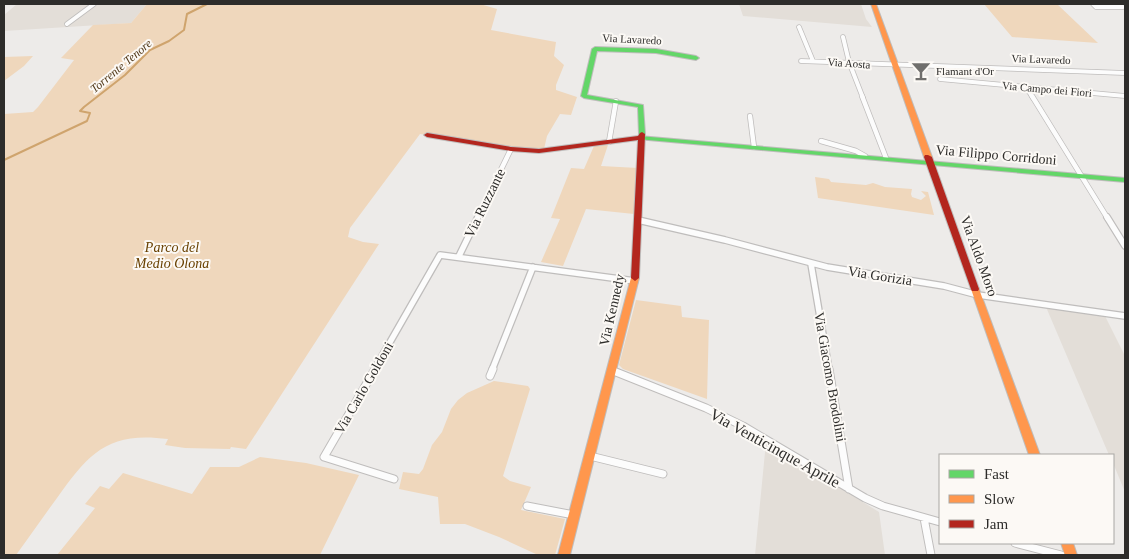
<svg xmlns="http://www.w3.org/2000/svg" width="1129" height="559" viewBox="0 0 1129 559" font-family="Georgia,serif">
  <rect width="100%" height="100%" fill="#edebe9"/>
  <path fill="#e3ded8" d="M17,4H147L131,23L4,31V15Z
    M739,4H861L866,19L872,27L743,16Z
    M1046,307L1105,316L1125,356V492L1113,463V455H1109Z
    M766,442L879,512L885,555H755Z"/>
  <path fill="#efd7bc" d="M147,4H480L497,9L491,30L556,42L554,56L564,65L556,85V90L577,97L571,115L560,114L547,136L544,149L516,148L420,134L350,228L348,237L363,242L379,244L246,449L231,447L230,449L185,448L165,445L168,439C108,431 89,453 57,498C43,517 30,536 16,555H4V114L33,112L38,107L74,60L61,58L93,25L131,23Z
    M984,4H1057L1098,43L1012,37Z
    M33,56L24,66L4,81V57Z
    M608,145L601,166L638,168L634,214L586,209L563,266L541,262L560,219L551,218L571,168L584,169L594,146Z
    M815,177L829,179L831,182L866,185L873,183L885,187L912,189L911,194L912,197L921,200L926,196L921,191L928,192L934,215L818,198Z
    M636,300L681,306L682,317L709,320L707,399L623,369L619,365Z
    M494,381L528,386L530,389L503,476L510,481L531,487L521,510L565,519L555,555H538L499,537L465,524H440L438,497L399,489L403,472L419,474L423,469L432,445L442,432L451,409L458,400L467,393Z
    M260,457L306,463L359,475L320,555H57L95,508L85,504L100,486L109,489L123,473L192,494L210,467H239Z"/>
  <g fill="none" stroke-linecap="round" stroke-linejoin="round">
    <path stroke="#cfa46d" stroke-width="2" d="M4,160L87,121L90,113L80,111L84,107L125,75L150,50L169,41L184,30L187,14L207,4"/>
    <defs>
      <path id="street-far3" d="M1093,4L1096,7H1123
        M67,24L94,4
        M799,27L813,61
        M843,37L849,62L863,98
        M801,61L1125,73
        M940,79L1125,96
        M1026,87L1033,98"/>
      <path id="street-far2" d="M862,96L886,158
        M1032,96L1108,219
        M750,116L754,147
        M821,141L856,151L865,156
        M609,142L616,101
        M477,219L511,149"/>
      <path id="street-far1" d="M1107,217L1125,246
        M638,220L725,240L827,267L944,286L978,295L1125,316
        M459,256L478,217
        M811,264L829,370
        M374,370L440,255L635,281
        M492,370L533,267"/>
      <path id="street" d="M375,369L324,457L394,479
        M829,369L849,489
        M611,370L706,408L743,426L865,498L883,506L940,522
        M490,376L493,369
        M590,456L663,474
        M527,506L574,515
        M924,518L931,555
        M1015,543L1061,555"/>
      <path id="fast" d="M595,47L656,49L696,56L699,58L696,60L656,53L597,51L587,95L643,105L645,134L642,136L639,134L638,107L584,98L581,96L592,49Z
        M639,136L1125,178V182L637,139V137Z"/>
      <path id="slow" d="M871,4H876L932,157L931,159H928L924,157Z
        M635,275L639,278L570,555H558L631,278Z
        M975,286L978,287L979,289L1040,455H1029L971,289L972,287Z
        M1061,543H1073L1077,555H1065Z"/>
      <path id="jam" d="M642,132L645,134L639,278L635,281L631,278L638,140L539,153L511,151L427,137L424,135L427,133L511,147L539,149L638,136L640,133Z
        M925,155H928L932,157L979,289L978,291H972L971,289L924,157Z"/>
    </defs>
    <use href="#street-far3" stroke="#bfbdbc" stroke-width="5.5"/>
    <use href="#street-far2" stroke="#bfbdbc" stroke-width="6"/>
    <use href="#street-far1" stroke="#bfbdbc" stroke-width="8"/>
    <use href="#street" stroke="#bfbdbc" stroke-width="9"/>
    <use href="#fast" stroke="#bfbdbc" stroke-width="2"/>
    <use href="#slow" stroke="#bfbdbc" stroke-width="2"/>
    <use href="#jam" stroke="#bfbdbc" stroke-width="2"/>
    <use href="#street-far3" stroke="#fcfcfc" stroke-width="4"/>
    <use href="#street-far2" stroke="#fcfcfc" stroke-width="4.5"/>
    <use href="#street-far1" stroke="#fcfcfc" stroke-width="5.5"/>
    <use href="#street" stroke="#fcfcfc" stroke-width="7"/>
    <use href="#fast" fill="#63d668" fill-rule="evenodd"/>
    <use href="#slow" fill="#ff974d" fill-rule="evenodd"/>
    <use href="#jam" fill="#b3261e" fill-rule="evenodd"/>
  </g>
  <defs>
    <symbol id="bar-bare" viewBox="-9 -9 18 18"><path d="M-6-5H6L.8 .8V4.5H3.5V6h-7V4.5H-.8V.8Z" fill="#706f6d" stroke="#fcf9f5" stroke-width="2.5" paint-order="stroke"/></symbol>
  </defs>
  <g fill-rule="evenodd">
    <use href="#bar-bare" x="907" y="57" width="28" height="28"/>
  </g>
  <g text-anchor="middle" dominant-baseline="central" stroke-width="4" stroke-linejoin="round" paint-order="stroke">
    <g font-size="11" fill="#2d2c2a" stroke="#fcf9f5">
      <text transform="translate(632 39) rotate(3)">Via Lavaredo</text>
      <text transform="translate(1041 59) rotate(2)">Via Lavaredo</text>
      <text transform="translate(849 63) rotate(4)">Via Aosta</text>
      <text transform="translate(1047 89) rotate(5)">Via Campo dei Fiori</text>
    </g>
    <g font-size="11" fill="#2d2c2a" stroke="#fcf9f5" text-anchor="start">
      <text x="936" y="71">Flamant d'Or</text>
    </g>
    <g font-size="12" font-style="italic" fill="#4f3616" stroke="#fcf9f5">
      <text transform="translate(121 66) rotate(-40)">Torrente Tenore</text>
    </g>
    <g font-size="14" fill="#2d2c2a" stroke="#fcf9f5">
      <text transform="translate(996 155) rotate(5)">Via Filippo Corridoni</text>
      <text transform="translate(485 203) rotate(-64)">Via Ruzzante</text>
      <text transform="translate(979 256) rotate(70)">Via Aldo Moro</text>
      <text transform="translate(880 276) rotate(9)">Via Gorizia</text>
      <text transform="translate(612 310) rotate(-77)">Via Kennedy</text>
      <text transform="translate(830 377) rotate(80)">Via Giacomo Brodolini</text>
      <text transform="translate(364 388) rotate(-60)">Via Carlo Goldoni</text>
    </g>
    <g font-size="14" font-style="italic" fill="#694101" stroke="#fcf9f5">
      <text x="172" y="247">Parco del<tspan x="172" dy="16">Medio Olona</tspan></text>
    </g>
    <g font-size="16" fill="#2d2c2a" stroke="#fcf9f5">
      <text transform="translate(775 448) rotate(29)">Via Venticinque Aprile</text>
    </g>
  </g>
  <rect width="1129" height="559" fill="none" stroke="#2d2c2a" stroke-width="10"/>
  <rect x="939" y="454" width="175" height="90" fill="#fcf9f5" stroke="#a9a7a4"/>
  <rect x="949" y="470" width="25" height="8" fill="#63d668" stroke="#a9a7a4"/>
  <text x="984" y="479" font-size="15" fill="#2d2c2a">Fast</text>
  <rect x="949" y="495" width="25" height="8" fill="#ff974d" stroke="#a9a7a4"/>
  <text x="984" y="504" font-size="15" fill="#2d2c2a">Slow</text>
  <rect x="949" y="520" width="25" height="8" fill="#b3261e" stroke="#a9a7a4"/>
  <text x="984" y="529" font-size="15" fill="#2d2c2a">Jam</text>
</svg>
